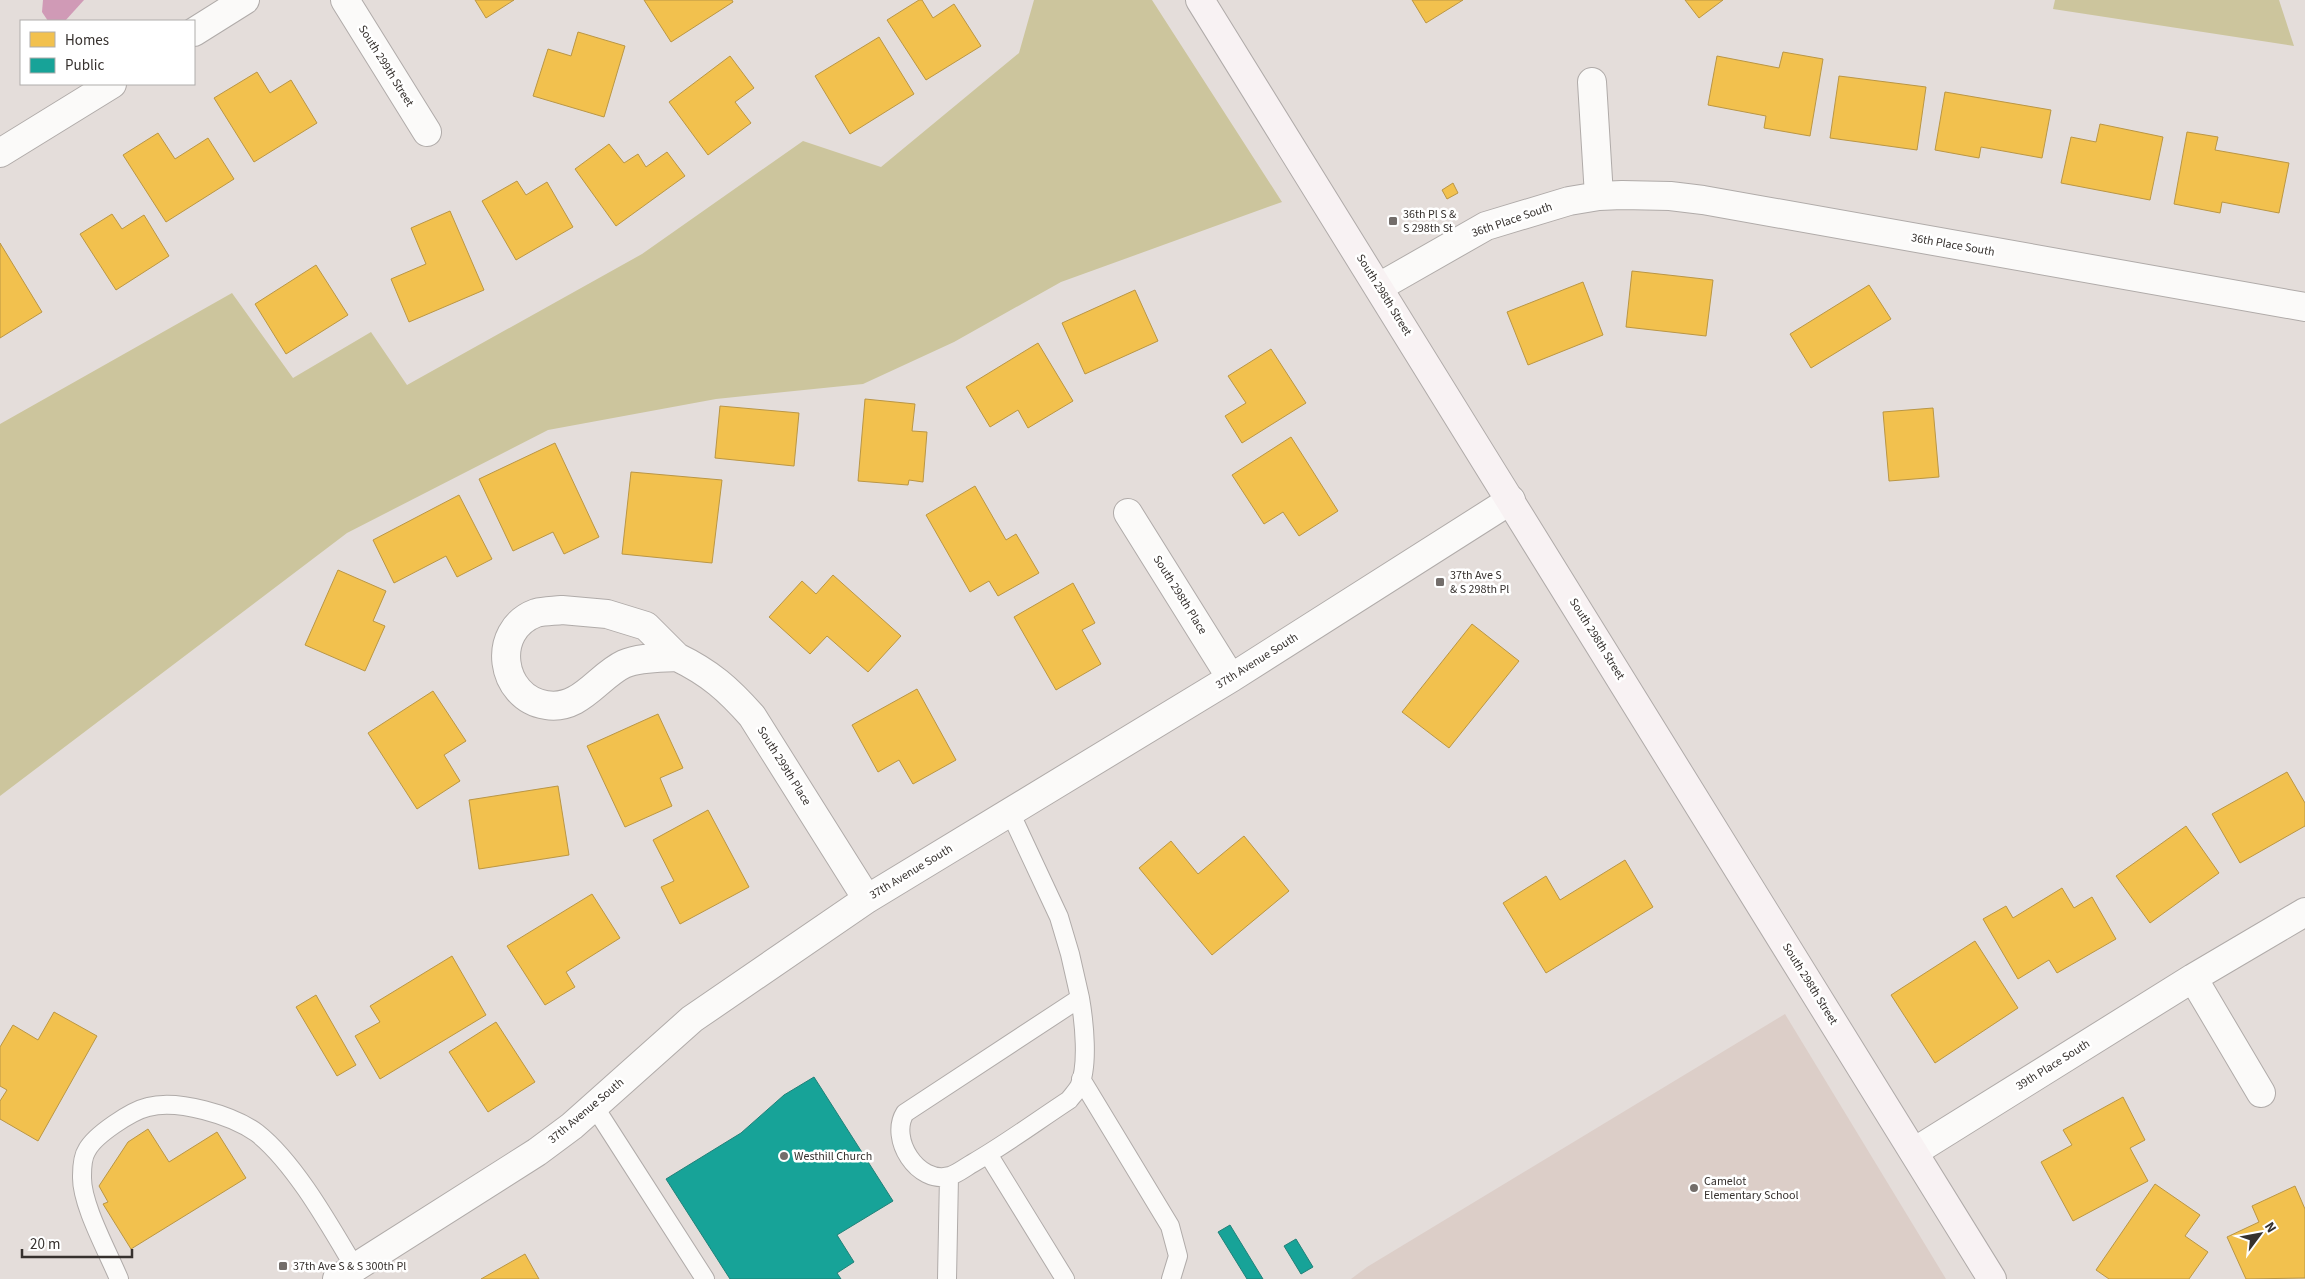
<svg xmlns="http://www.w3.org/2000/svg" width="2305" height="1279" viewBox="0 0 2305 1279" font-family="'Source Sans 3',sans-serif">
  <rect width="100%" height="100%" fill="#e4ddda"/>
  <path fill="#dccec8" d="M1785,1014L1946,1279H1351L1367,1267Z"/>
  <path fill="#ccc59d" d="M1034,0H1152L1282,202L1061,282L954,342L863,384L716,399L548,430L347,533L0,796V424L232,293L293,378L371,332L407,385L642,254L803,141L881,167L1019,53Z
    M2055,0H2279L2294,46L2053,9Z"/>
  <path fill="#d09ab6" d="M43,0H84L65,21H48L42,12Z"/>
  <path fill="#f2c14e" stroke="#ba9644" d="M475,0H514L486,18Z
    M644,0H732L733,2L671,42Z
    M919,0H922L933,18L954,4L981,46L926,80L887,20Z
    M1412,0H1463L1426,23Z
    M1685,0H1723L1699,18Z
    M578,32L625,46L604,117L533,96L548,49L571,56Z
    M879,37L914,94L850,134L815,76Z
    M1783,52L1823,59L1810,136L1764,128L1766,116L1708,105L1717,56L1779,68Z
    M730,56L754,88L735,102L751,123L708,155L669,102Z
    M257,72L270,93L291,80L317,123L254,162L214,98Z
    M1839,76L1926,87L1917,150L1830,138Z
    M1945,92L2051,110L2042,158L1981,147L1979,158L1935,150Z
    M2100,124L2163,137L2150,200L2061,183L2071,137L2096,142Z
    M2187,132L2218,137L2215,150L2289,163L2279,213L2222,202L2220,213L2174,204Z
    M158,133L175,159L208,138L234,179L166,222L123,155Z
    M609,144L624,163L638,154L646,167L667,152L685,176L616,226L575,169Z
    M517,181L526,195L547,182L573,227L516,260L482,201Z
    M1453,183L1458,193L1447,199L1442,190Z
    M450,211L484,290L409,322L391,279L426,264L411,228Z
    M112,214L122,229L144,215L169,256L116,290L80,234Z
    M0,243L42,312L0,338Z
    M316,265L348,315L286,354L255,304Z
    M1632,271L1713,280L1706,336L1626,327Z
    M1583,282L1603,335L1528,365L1507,312Z
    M1869,285L1891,319L1811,368L1790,334Z
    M1135,290L1158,341L1085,374L1062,323Z
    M1038,343L1073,401L1028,428L1018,410L990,427L966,387Z
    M1271,349L1306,403L1242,443L1225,416L1246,403L1228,376Z
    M865,399L915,404L912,431L927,432L923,482L909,480L908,485L858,481Z
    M720,406L799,413L794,466L715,458Z
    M1933,408L1939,477L1889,481L1883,412Z
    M1291,437L1338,511L1299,536L1283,512L1264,524L1232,475Z
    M555,443L599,537L564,554L553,532L513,551L479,479Z
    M631,472L722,480L712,563L622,554Z
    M975,486L1006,540L1016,534L1039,573L998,596L989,581L970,592L926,515Z
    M459,495L492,559L457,577L446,556L394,583L373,540Z
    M338,570L386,591L373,621L385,626L365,671L305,645Z
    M833,575L901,636L868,672L827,636L810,654L769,617L802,581L816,594Z
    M1073,583L1095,623L1082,630L1101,664L1056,690L1014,617Z
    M1472,624L1519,661L1449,748L1402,712Z
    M917,689L956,760L913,784L899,760L878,772L852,725Z
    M433,691L466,741L444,755L460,781L417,809L368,733Z
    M658,714L683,768L660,778L672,806L625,827L587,746Z
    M2287,772L2305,803V826L2240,863L2212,814Z
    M558,786L569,855L479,869L469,800Z
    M708,810L749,887L680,924L661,887L674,881L653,840Z
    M2186,826L2219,873L2150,923L2116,876Z
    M1244,836L1289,891L1212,955L1139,868L1171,841L1198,874Z
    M1625,860L1653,907L1546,973L1503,903L1546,876L1560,900Z
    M2062,888L2074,908L2092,897L2116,939L2057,973L2049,960L2018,979L1983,919L2006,906L2013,918Z
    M592,894L620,938L566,972L575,987L545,1005L507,946Z
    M1975,941L2018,1008L1935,1063L1891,995Z
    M452,956L486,1015L380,1079L355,1036L380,1022L370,1006Z
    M316,995L356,1065L337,1076L296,1007Z
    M54,1012L97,1036L38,1141L0,1119V1101L7,1090L0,1086V1047L13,1025L38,1040Z
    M496,1022L535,1082L488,1112L449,1052Z
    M2123,1097L2145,1140L2130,1148L2148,1181L2073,1221L2041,1162L2072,1145L2063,1130Z
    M148,1129L169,1162L217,1132L246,1178L131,1249L103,1204L108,1202L99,1186L128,1142Z
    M2155,1184L2200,1215L2185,1236L2208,1252L2189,1279H2109L2096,1270Z
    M2295,1186L2305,1209V1278L2246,1279L2227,1237L2259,1222L2252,1206Z
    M525,1254L539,1279H481Z"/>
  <path fill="#17a398" stroke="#208178" d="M814,1077L893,1201L837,1235L854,1262L837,1273L841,1279H730L666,1179L741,1133L784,1095Z
    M1230,1225L1263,1279H1247L1218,1232Z
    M1296,1239L1313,1267L1301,1274L1284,1246Z"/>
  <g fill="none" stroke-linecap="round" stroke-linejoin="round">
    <defs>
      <path id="lane" d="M1010,812L1059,917L1070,954L1080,998L905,1113C889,1138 917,1185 950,1176C957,1174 966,1167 973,1163C1006,1144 1037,1121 1069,1100C1072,1096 1076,1092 1079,1087C1089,1066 1084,1021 1080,998
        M1081,1079L1170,1226L1178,1256L1171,1279
        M594,1106L705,1279
        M988,1154L1065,1279
        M119,1279C108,1252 81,1204 82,1176C82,1169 83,1156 87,1150C95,1135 131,1111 148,1107C178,1099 232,1115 257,1133C295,1163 330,1226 355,1268
        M947,1279L949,1176"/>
      <path id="street" d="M345,0L427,132
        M194,32L245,0
        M1592,82L1599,196
        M0,153L112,84
        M1379,287L1486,226L1569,201L1599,196L1622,195L1670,196L1703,200L2305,307
        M1128,513L1231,678
        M562,610L607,614L646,626L677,657C660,658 640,657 624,664C598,676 580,711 546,705C500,698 490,630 536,613C544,611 554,611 562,610Z
        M677,657C710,673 728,689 752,716L867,899
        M2193,978L2261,1093
        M1914,1152L2193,978L2305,912
        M337,1279L537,1152L572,1126L692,1019L867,899L1231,678L1511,500"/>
      <path id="secondary" d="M1200,0L1992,1279"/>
    </defs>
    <use href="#lane" stroke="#b0aba9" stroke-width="20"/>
    <use href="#street" stroke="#b0aba9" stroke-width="30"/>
    <use href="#secondary" stroke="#b0aba9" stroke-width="30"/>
    <use href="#lane" stroke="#fbfaf9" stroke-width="18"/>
    <use href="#street" stroke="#fbfaf9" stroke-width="28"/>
    <use href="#secondary" stroke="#f8f2f3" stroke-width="28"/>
  </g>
  <g fill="#736d6a" stroke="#fff" stroke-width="2">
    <rect x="1388" y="216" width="10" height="10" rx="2.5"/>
    <rect x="1435" y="577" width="10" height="10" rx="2.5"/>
    <circle cx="784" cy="1156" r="5"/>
    <circle cx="1694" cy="1188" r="5"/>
    <rect x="278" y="1261" width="10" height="10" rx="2.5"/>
  </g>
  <g text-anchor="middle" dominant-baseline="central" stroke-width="5" stroke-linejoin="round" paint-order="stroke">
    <g font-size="12" fill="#36312e" stroke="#fff">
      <text transform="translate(386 66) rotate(58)">South 299th Street</text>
      <text transform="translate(1512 220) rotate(-19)">36th Place South</text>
      <text transform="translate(1953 245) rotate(10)">36th Place South</text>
      <text transform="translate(1384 295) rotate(58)">South 298th Street</text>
      <text transform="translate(1180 595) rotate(58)">South 298th Place</text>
      <text transform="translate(1597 639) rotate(58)">South 298th Street</text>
      <text transform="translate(1257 661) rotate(-32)">37th Avenue South</text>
      <text transform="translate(784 766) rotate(58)">South 299th Place</text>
      <text transform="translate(911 872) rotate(-31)">37th Avenue South</text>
      <text transform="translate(1810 984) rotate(58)">South 298th Street</text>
      <text transform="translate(2053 1065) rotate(-32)">39th Place South</text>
      <text transform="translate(586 1111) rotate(-40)">37th Avenue South</text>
    </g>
    <g font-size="12" fill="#36312e" stroke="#fff" text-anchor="start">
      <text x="1403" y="214">36th Pl S &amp;<tspan x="1403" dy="14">S 298th St</tspan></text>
      <text x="1450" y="575">37th Ave S<tspan x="1450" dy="14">&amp; S 298th Pl</tspan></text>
      <text x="794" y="1156">Westhill Church</text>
      <text x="1704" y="1181">Camelot<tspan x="1704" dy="14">Elementary School</tspan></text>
      <text x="293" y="1266">37th Ave S &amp; S 300th Pl</text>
    </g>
  </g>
  <rect x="20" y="20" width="175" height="65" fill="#ffffff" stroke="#afadab"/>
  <rect x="30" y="32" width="25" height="15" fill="#f2c14e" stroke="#afadab"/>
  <text x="65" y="45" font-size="15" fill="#36312e">Homes</text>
  <rect x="30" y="58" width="25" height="15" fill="#17a398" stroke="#afadab"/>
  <text x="65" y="70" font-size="15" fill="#36312e">Public</text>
  <g transform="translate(2260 1234) rotate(58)" stroke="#ffffff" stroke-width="4" paint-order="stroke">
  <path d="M0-4L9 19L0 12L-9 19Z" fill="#36312e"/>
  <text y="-8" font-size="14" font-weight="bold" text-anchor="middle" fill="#36312e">N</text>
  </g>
  <path d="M22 1249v8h110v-8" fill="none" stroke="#36312e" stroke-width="2.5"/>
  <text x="30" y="1249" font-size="15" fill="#36312e" stroke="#ffffff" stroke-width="4" paint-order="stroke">20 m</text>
</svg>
